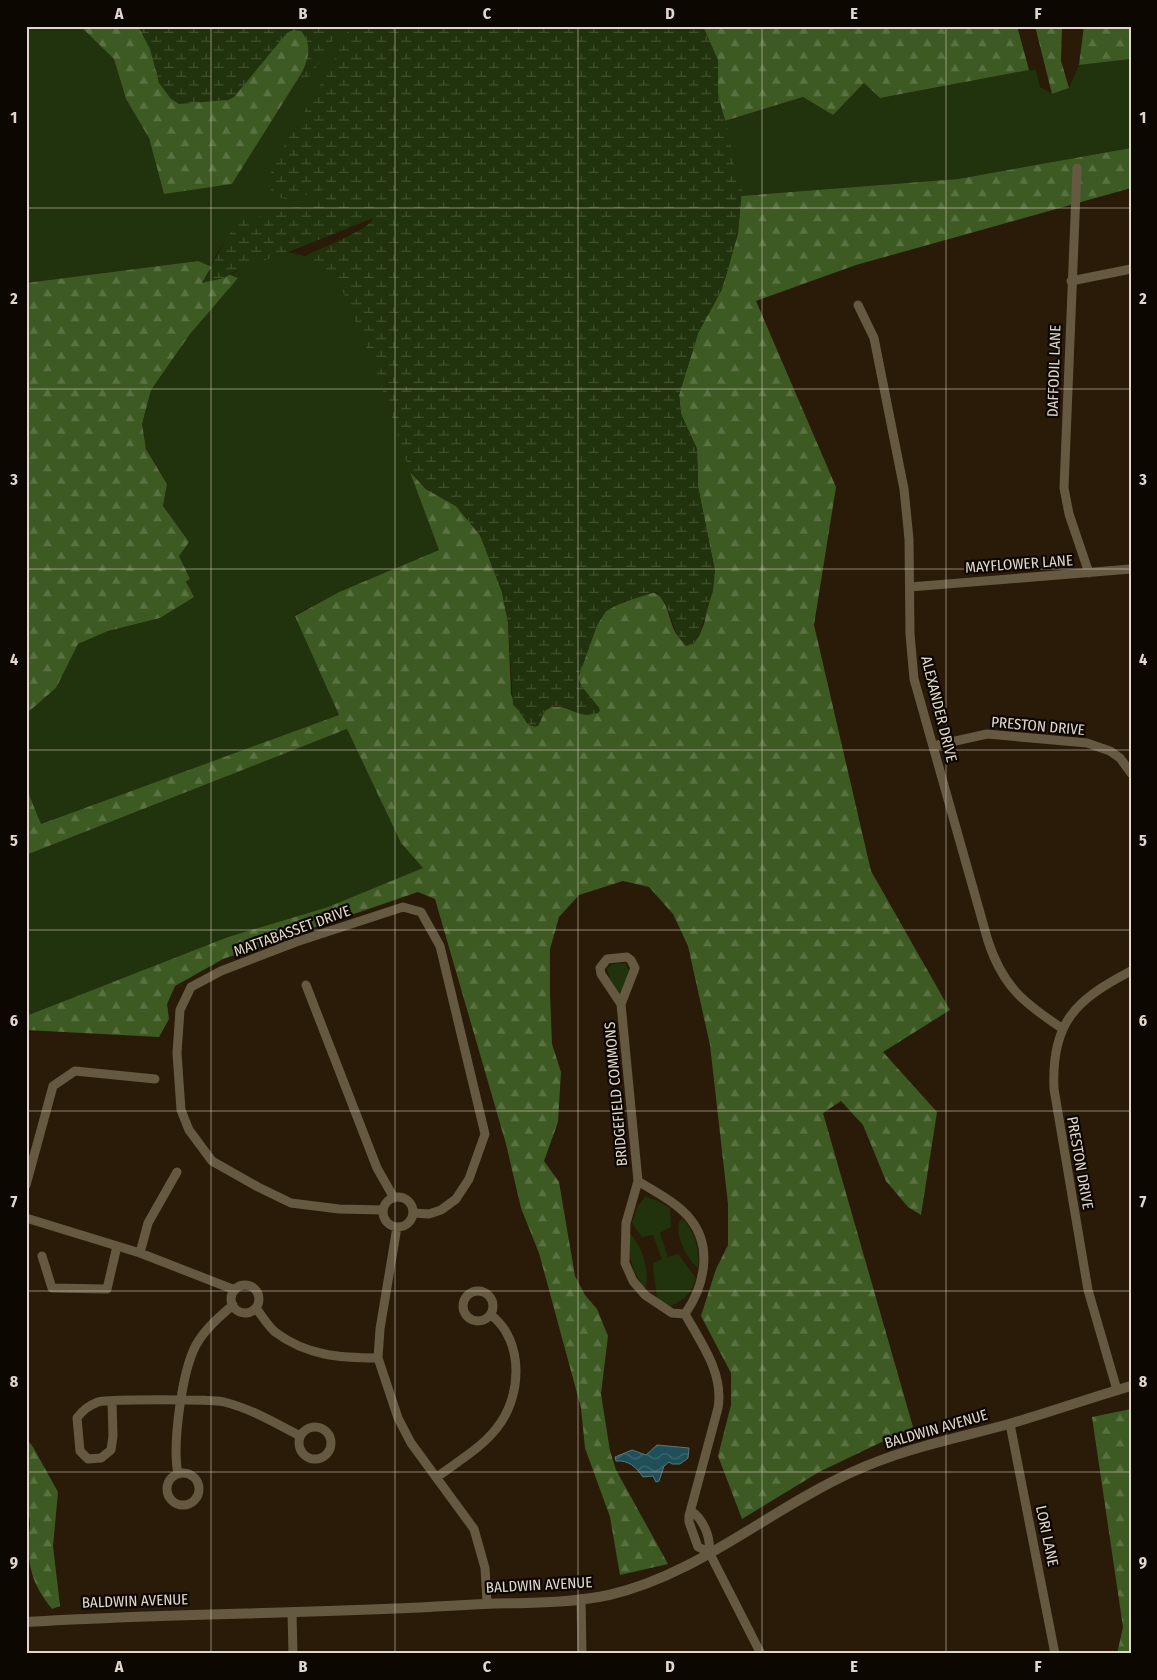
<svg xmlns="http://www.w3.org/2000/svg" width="1157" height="1680" viewBox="0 0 1157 1680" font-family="'Fira Sans Condensed',sans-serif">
  <defs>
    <pattern id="forest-firs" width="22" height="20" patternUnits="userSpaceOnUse" patternTransform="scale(1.25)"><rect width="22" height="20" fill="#3e5a23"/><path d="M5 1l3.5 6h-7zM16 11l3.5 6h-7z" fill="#5a7142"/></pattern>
    <pattern id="wetland-marsh" width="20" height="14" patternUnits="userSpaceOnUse" patternTransform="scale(1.25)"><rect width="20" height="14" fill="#20330c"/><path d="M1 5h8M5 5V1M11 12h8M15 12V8" fill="none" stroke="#40502e"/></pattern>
    <pattern id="water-waves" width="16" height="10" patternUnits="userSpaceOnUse" patternTransform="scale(1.25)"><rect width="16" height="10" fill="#1f4f59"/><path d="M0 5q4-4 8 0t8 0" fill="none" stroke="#3f6870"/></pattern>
  </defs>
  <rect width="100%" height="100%" fill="#2a1b08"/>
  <path fill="#20330c" d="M80,26L114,59L126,99L149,138L164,194L232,184L302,73L299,82L341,26H352L333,63L331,187L333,191L328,199L227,237L210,266L197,261L26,283V28Z
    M1131,59V148L958,179L741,196L728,165L723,122L803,97L833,115L864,83L881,98L1029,70H1036L1040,87L1053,94L1069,88L1079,65Z
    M287,252C307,256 326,260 339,279C356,303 365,335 375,363C397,425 416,488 439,550L339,592L295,615L339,715L41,824L30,797L26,781V714L56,688L78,644L108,631L160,618L190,579L179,556L188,542L163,506L167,483L146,448L142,424L151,390L190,334L237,277L231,275L241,268Z
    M347,729L401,843L424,868L328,907L228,937L26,1016V855Z
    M625,963L629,970L620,996L610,979L607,968L612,964Z
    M645,1197L656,1200L670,1208L671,1227L660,1233L668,1257L678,1254L696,1278C692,1292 684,1301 670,1306L657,1299L653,1266L654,1263L662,1259L653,1235L642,1237L632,1223L637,1207Z
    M682,1218C695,1232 700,1249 698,1268C687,1260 671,1229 682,1218Z
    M630,1234C643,1245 650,1274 645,1289C632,1271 627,1256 630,1234Z"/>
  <path fill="url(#forest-firs)" d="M80,26H307L323,39L232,184L164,194L149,138L126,99L114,59Z
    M680,26H1017L1029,70L880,98L864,83L833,115L803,97L715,124Z
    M1035,26H1062L1061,61L1069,88L1052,94Z
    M1084,26H1131V59L1079,65Z
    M1131,148V188L856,265L756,301L836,487L814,625L871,871L950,1010L883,1052L937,1112L921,1215L908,1207L886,1181L863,1125L841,1101L823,1113L913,1427L819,1472L742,1519L718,1456L731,1405V1373L701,1316L716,1269L728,1245V1204L710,1045L688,946L673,914L649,887L623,881L579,895L559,917L550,949V994L552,1044L561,1072L558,1122L544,1161L559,1182L575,1276L585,1295L597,1309L608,1336L601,1394L610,1451L616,1470L668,1564L620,1575L610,1517L585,1448L581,1408L539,1253L521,1208L506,1144L435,899L418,892L223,959L175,986L167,1004L169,1019L159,1037L26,1030V1016L228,937L328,907L423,868L401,843L347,729L26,855V781L30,797L41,824L339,715L295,616L339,592L439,550L410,472L426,489L456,506L480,535L502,592L508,622L511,695L527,723L532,726H538L545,711L551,707H562L582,714L598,713L599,708L582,687L578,678L597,625L606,611L614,606L652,592C671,597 667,628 681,639C684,641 689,642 693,644L699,636L704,624L715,571L698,487L697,449L681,414L679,395L698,333L721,291L727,272L738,233L741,196L958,179Z
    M198,261L238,278L190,334L151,390L142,424L146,449L167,484L163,506L189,542L179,556L190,579L186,582L194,597L160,618L108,631L78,644L56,688L26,714V283Z
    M1131,1409V1654H1117L1123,1627L1092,1417Z
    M26,1438L33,1447L58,1492L53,1546L60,1606L52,1609C34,1586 29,1572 28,1542C28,1536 30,1529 30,1523C26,1495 26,1467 26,1438Z"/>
  <path fill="url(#wetland-marsh)" d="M138,26H341L312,74L300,85L299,80C306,62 315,48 301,31L294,30L287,33L234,97L228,100L179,104L171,99L159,83L150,49Z
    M350,26H703L718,60V94L730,139L734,167L742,188L738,233L727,272L721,291L698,333L679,395L681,414L697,449L698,487L715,571L713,591L700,633L693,644L686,646C671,631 671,605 656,592L623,602L606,611L597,625L578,678L582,687L599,708L600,711C581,724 565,700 549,708C541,711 543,723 535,727C524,724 522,712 513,705L508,622L502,592L480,535L456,506L426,489L410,472L378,376L344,294L327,270L318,263L304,257C317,248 370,231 373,218L281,255L241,268L224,278L202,283L227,237L243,219L272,215L290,208L304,207L330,192L329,189H326L289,200L274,196L267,182L279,155L333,63Z"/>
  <path fill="url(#water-waves)" stroke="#5a787c" d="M657,1445L689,1448L688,1458L680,1464H672L669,1462L664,1466L659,1481L656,1482L653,1476L643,1477C636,1467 629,1460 616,1461L615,1457L632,1450L646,1455Z"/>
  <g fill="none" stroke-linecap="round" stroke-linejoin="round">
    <path stroke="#665941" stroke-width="9" d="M1077,168L1064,488L1069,514L1089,573
      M1071,281L1131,269
      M858,305L874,338L904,489L909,539L910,634L914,679L988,941C1003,987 1024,1003 1063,1029
      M910,587L1131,569
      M933,746L987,734L1087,743L1110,751L1120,758L1131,773
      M627,957L631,960L635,968L621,1004L601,974L600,968L607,959Z
      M306,985L377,1168L394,1198
      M621,1004L638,1181L626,1223L625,1263L633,1281L645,1295L672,1313L685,1314
      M638,1181C655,1192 678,1203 691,1220C713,1248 704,1287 685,1314
      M26,1185L53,1086L75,1071L155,1079
      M383 1212a15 15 0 1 1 30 0a15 15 0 1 1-30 0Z
      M383,1210L339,1209L291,1203L258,1187L212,1161L189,1130L181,1110L177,1053L180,1010L191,987L221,971L296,942L403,907L421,912L440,946L485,1134L469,1179L456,1199L441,1210L429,1214L414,1213
      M26,1218L140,1253L235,1290
      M397,1227L380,1329L378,1358L398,1418L411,1443L474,1529L485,1568L487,1603
      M140,1253L148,1223L177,1172
      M42,1256L52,1288L107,1289L117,1246
      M231 1299a14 14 0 1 1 28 0a14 14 0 1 1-28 0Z
      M463 1306a15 15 0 1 1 30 0a15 15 0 1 1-30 0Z
      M256,1308C262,1316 268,1326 275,1332C307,1356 341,1358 378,1358
      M685,1314C701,1343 724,1373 718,1408L689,1516V1522L698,1547L709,1552
      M1117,1390L1088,1290L1054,1089C1051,1023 1075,1000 1131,971
      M112,1401L113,1436L111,1450L101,1458L88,1459L80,1451L77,1418C83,1410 88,1406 98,1402C109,1399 212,1399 224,1402C252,1409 275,1423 300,1436
      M1010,1424L1055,1654
      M299 1443a16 16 0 1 1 32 0a16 16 0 1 1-32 0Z
      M167 1489a16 16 0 1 1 32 0a16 16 0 1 1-32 0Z
      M178,1474C172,1445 182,1371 196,1345C205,1329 219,1317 233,1305
      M437,1477C457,1462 480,1449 496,1429C522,1398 525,1341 491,1315
      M691,1511C704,1519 711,1539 709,1552
      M709,1552L761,1654
      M581,1599L582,1654
      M292,1612L293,1654"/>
    <path stroke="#665941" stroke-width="10" d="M26,1622C172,1613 319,1614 465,1605C512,1602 562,1605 609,1595C697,1575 769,1510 850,1473C904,1448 954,1439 1009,1424C1050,1412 1090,1398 1131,1386"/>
  </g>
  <path fill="none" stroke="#e2d7cc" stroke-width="1" stroke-opacity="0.55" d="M211,26V1654M395,26V1654M578,26V1654M762,26V1654M946,26V1654M26,208H1131M26,389H1131M26,569H1131M26,750H1131M26,930H1131M26,1111H1131M26,1291H1131M26,1472H1131"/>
  <g text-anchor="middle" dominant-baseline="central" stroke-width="4.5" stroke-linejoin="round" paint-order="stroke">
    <g font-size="15" fill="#e2d7cc" stroke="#0d0702">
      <text transform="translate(1054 371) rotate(-88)">DAFFODIL LANE</text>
      <text transform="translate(1019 564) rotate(-4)">MAYFLOWER LANE</text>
      <text transform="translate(939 709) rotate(76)">ALEXANDER DRIVE</text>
      <text transform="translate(1038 726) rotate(5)">PRESTON DRIVE</text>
      <text transform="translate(292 931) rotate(-20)">MATTABASSET DRIVE</text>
      <text transform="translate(616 1094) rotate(-95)">BRIDGEFIELD COMMONS</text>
      <text transform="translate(1080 1163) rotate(80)">PRESTON DRIVE</text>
      <text transform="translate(936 1429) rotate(-16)">BALDWIN AVENUE</text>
      <text transform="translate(1047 1536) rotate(78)">LORI LANE</text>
      <text transform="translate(539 1585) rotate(-3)">BALDWIN AVENUE</text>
      <text transform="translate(135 1601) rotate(-2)">BALDWIN AVENUE</text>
    </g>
  </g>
  <rect width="1157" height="1680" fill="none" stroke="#0d0702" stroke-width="55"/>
  <rect x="28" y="28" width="1102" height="1624" fill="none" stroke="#e2d7cc" stroke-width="2"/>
  <g font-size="16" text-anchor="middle" font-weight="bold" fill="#e2d7cc">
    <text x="119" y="19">A</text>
    <text x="303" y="19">B</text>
    <text x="487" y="19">C</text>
    <text x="670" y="19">D</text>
    <text x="854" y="19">E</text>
    <text x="1038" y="19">F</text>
    <text x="14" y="123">1</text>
    <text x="1143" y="123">1</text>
    <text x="14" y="304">2</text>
    <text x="1143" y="304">2</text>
    <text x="14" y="485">3</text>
    <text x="1143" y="485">3</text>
    <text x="14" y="665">4</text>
    <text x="1143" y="665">4</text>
    <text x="14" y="846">5</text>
    <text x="1143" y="846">5</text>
    <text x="14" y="1026">6</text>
    <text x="1143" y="1026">6</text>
    <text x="14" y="1207">7</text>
    <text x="1143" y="1207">7</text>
    <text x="14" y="1387">8</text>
    <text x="1143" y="1387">8</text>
    <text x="14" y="1568">9</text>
    <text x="1143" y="1568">9</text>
    <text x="119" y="1672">A</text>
    <text x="303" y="1672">B</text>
    <text x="487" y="1672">C</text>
    <text x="670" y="1672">D</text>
    <text x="854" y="1672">E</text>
    <text x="1038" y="1672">F</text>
  </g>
</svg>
